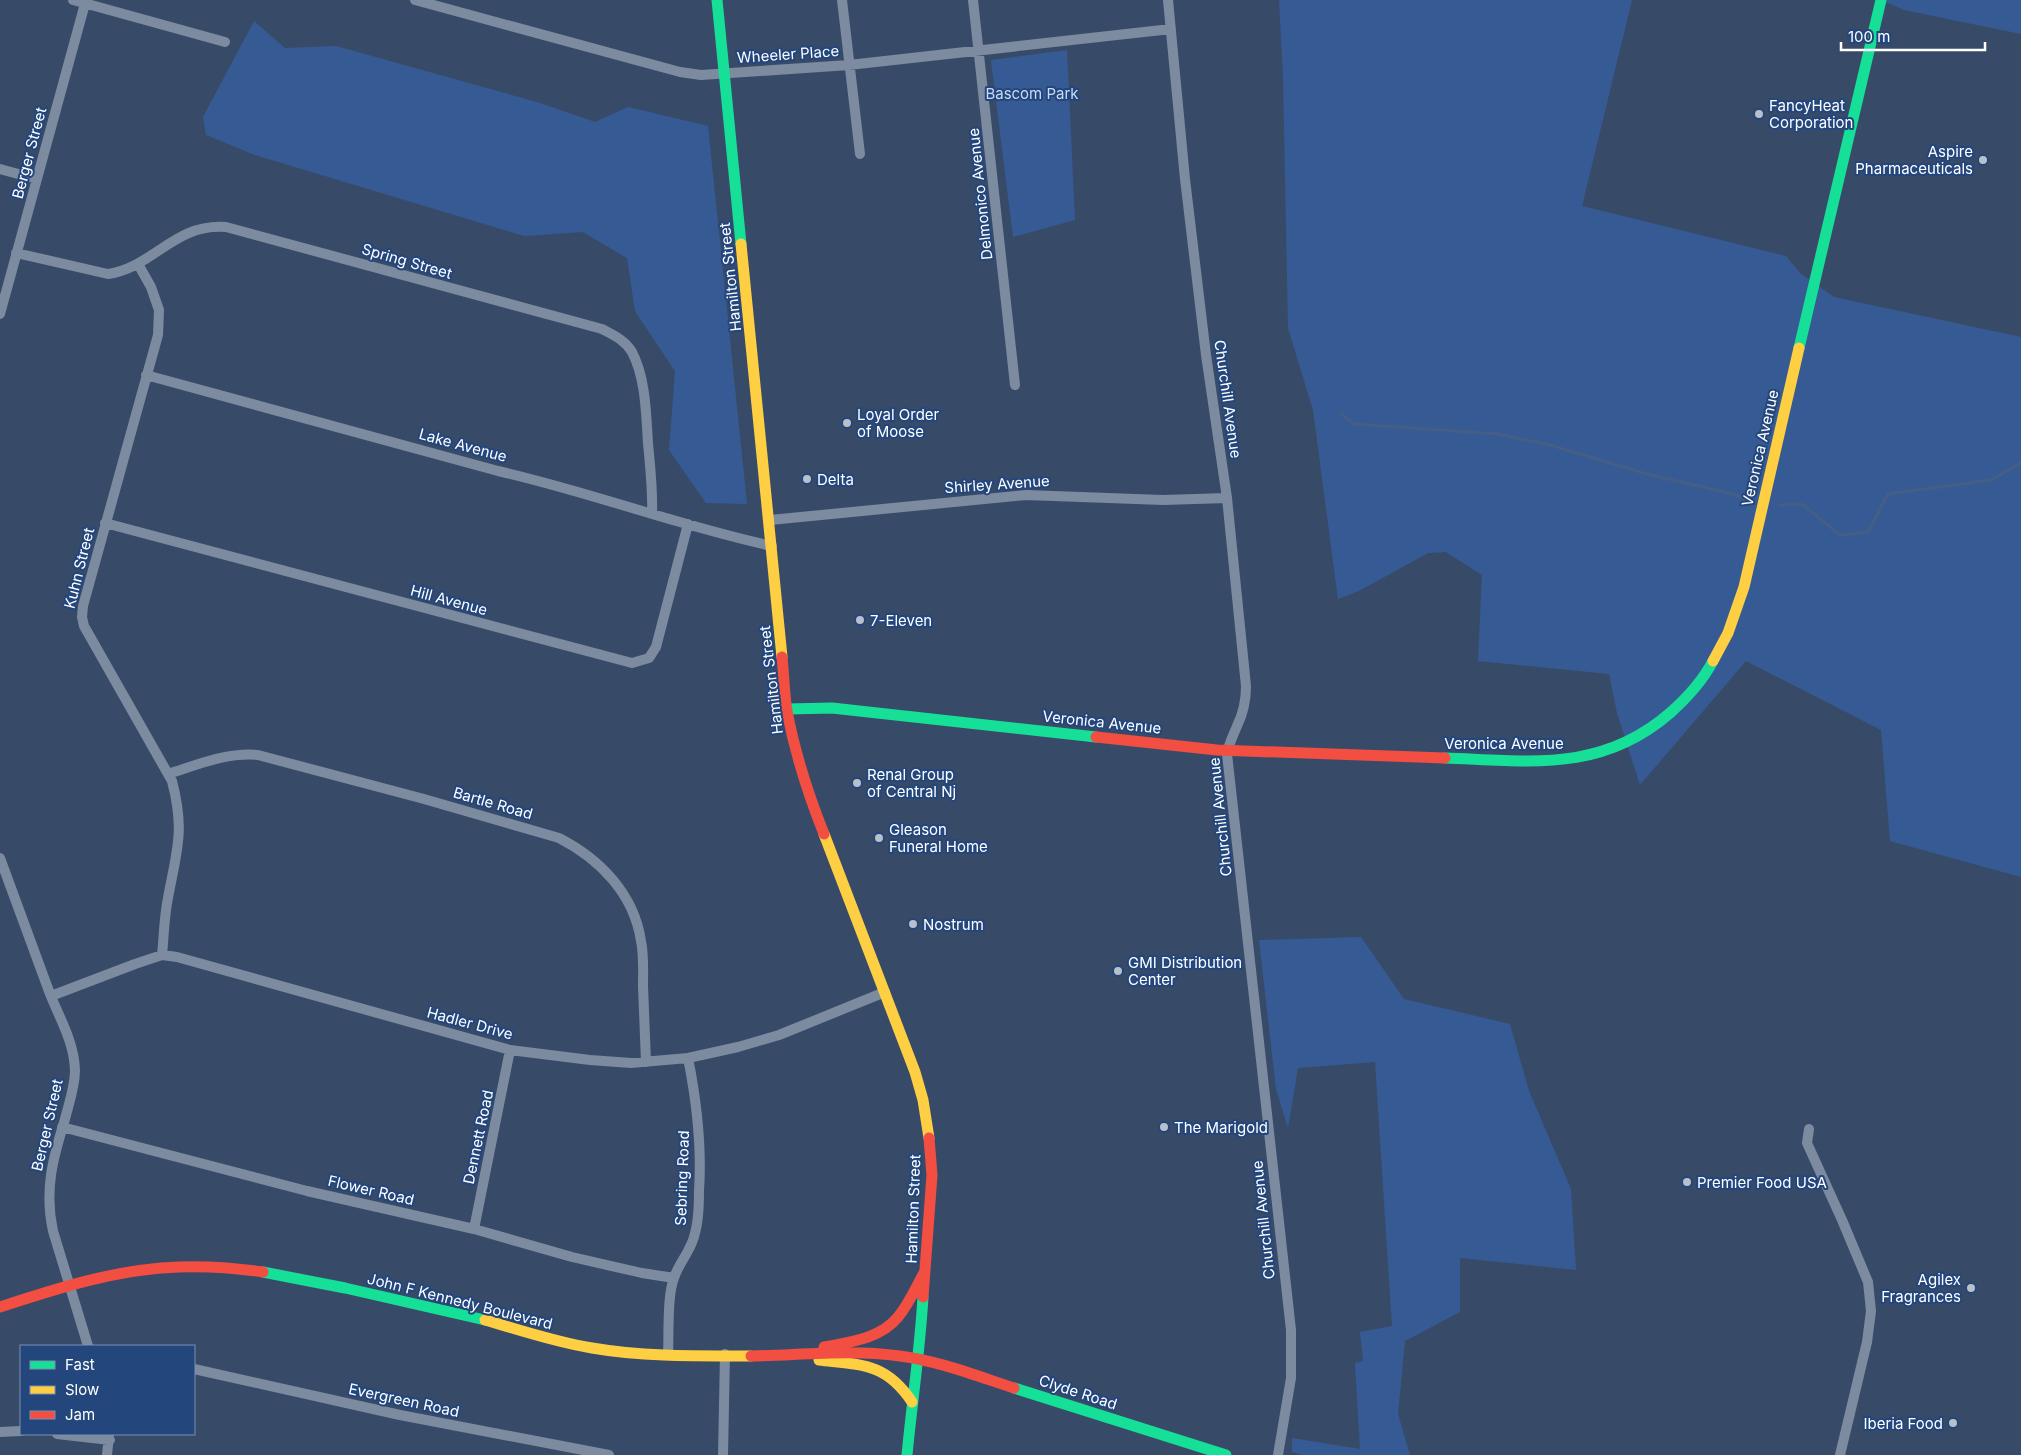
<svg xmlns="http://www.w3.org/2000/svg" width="2021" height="1455" viewBox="0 0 2021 1455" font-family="Inter,sans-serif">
  <rect width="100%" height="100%" fill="#374b69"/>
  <path fill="#365b94" d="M1279,0H1632L1582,206L1786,256L1800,273L1834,297L2021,337V877L1890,841L1881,730L1746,661L1640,785L1617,713L1609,674L1478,661L1482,575L1446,552L1428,553L1359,591L1338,599L1313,410L1288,328L1283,76Z
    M1881,0H2021V34L1904,10Z
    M254,21L285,48L336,46L540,103L595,122L628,107L708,126L747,504L706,503L669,450L675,371L635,311L627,258L583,232L524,236L255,155L206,135L203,117Z
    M1067,50L1075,220L1013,237L991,60Z
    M1361,937L1404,999L1510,1024L1529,1091L1571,1189L1576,1270L1460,1258V1312L1405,1341L1398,1414L1410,1455H1303L1292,1452V1438L1360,1449L1355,1363L1363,1361L1360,1332L1392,1326L1375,1062L1298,1068L1288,1128L1276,1089L1259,940Z"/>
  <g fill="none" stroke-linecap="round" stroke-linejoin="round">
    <path stroke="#455e85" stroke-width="3" d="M1341,414L1354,424L1498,434L1550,445L1647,474L1737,495L1746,500
      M1779,505L1802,504L1840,535L1868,532L1888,494L1991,480L2021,463"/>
    <path stroke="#7d8ba0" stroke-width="10" d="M73,0L225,42
      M415,0L680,72L701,75L849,65L1171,29
      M842,0L860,154
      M973,0L1015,385
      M1168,0L1185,179L1206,355L1227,498L1246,686C1246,700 1243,714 1237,726C1233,736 1229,743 1227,754L1291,1330V1378L1278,1455
      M0,169L37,179
      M16,253L108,274C154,267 174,223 226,227L602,329C613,335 625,340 632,352C646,379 646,414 648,443C650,466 653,490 652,513
      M138,264L151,287L159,310L158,335L83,606L82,617L84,626L172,781C185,831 177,849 168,898C164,917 164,936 162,955
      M0,314L86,0
      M146,375L498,471C591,492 679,526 772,546
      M770,520L1026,495L1163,500L1227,498
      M105,523L632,663L649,658L656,647L688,524
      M168,774C197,765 227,752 258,755L424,799L559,838C600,859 634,894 641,941C644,955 643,971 643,986C644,1012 645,1037 646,1062
      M0,858C17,903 33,949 50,994C60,1019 74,1042 75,1070C75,1087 69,1103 65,1119C53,1158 44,1190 53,1231L88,1346
      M51,996L135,964L162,955L177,957L510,1050L590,1060L631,1063L688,1058L738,1047L779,1035L885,992
      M62,1127L307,1191L474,1229L572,1257L642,1273L674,1278
      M1809,1129L1807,1143L1842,1220L1868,1282L1871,1311L1867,1342L1840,1455
      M474,1229L510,1050
      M668,1354C669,1334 667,1296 674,1278C679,1262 692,1250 695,1233C699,1219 699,1205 699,1191C702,1146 697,1103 688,1058
      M194,1369L400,1415L609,1455
      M0,1432L21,1431
      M57,1434L110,1440
      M107,1455L109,1435
      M723,1455L725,1354"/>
    <path stroke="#16e098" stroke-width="11" d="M717,0L741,244
      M1799,348L1881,0
      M787,709L832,708L1096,737
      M1445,758C1529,761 1601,773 1670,713C1688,697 1702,682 1713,661
      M263,1272L345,1288L485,1320
      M1014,1388L1226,1455
      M907,1455C912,1402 920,1350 923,1297"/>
    <path stroke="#ffcf43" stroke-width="11" d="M741,244L782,657
      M1713,661L1728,633L1744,587L1799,348
      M824,834L915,1072L923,1100L929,1138
      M485,1320C520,1330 555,1342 592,1348C644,1357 698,1356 751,1356
      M819,1360C862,1365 886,1363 912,1402"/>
    <path stroke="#f24e42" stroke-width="11" d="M782,657C784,675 784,693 787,711C795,753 808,794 824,834
      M1096,737L1217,750L1445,758
      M923,1297L932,1175L929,1138
      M0,1307C58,1288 117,1269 179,1267C207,1266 235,1268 263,1272
      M824,1347C850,1342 880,1339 898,1317C909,1304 916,1287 924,1273
      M751,1356C801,1355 851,1349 900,1356C939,1361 977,1376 1014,1388"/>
  </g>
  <g fill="#b9c0ca" stroke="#23467d" stroke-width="2">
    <circle cx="1759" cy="114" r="5"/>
    <circle cx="1983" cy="160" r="5"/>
    <circle cx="847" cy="423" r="5"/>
    <circle cx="807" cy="479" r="5"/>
    <circle cx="860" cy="620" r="5"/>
    <circle cx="857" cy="783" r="5"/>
    <circle cx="879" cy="838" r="5"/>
    <circle cx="913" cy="924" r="5"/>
    <circle cx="1118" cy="971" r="5"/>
    <circle cx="1164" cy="1127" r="5"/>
    <circle cx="1687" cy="1182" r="5"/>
    <circle cx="1971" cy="1288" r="5"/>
    <circle cx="1953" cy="1423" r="5"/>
  </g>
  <g text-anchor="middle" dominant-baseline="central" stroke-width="4" stroke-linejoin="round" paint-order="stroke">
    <g font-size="15" fill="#fff" stroke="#23467d">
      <text transform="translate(788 54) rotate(-4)">Wheeler Place</text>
      <text transform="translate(29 153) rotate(-75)">Berger Street</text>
      <text transform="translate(980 194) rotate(-96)">Delmonico Avenue</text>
      <text transform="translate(407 261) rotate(16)">Spring Street</text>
      <text transform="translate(730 277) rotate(-96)">Hamilton Street</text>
      <text transform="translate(1228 399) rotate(82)">Churchill Avenue</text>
      <text transform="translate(463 445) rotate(15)">Lake Avenue</text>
      <text transform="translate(1760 448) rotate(-77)">Veronica Avenue</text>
      <text transform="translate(997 484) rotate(-4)">Shirley Avenue</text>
      <text transform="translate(79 568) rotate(-76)">Kuhn Street</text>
      <text transform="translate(449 600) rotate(15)">Hill Avenue</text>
      <text transform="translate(771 680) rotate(-97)">Hamilton Street</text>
      <text transform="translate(1102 722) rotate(6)">Veronica Avenue</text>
      <text x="1504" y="743">Veronica Avenue</text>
      <text transform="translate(493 803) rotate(16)">Bartle Road</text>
      <text transform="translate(1220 817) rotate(-96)">Churchill Avenue</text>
      <text transform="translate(470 1023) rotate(15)">Hadler Drive</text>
      <text transform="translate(47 1125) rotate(-77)">Berger Street</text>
      <text transform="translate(478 1137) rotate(-78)">Dennett Road</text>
      <text transform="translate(682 1178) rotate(-88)">Sebring Road</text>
      <text transform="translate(371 1190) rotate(13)">Flower Road</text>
      <text transform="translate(913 1209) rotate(-88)">Hamilton Street</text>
      <text transform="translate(1263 1220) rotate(-96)">Churchill Avenue</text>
      <text transform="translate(460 1301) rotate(14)">John F Kennedy Boulevard</text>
      <text transform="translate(1078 1392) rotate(18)">Clyde Road</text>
      <text transform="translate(404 1400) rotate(12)">Evergreen Road</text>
    </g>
    <g font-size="15" fill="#cbdbf5" stroke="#23467d">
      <text x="1032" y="93">Bascom Park</text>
    </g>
    <g font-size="15" fill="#fff" stroke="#23467d" text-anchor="start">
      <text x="1769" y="105">FancyHeat<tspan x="1769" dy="17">Corporation</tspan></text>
      <text x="1973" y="151" text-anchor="end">Aspire<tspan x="1973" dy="17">Pharmaceuticals</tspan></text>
      <text x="857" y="414">Loyal Order<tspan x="857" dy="17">of Moose</tspan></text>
      <text x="817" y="479">Delta</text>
      <text x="870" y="620">7-Eleven</text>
      <text x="867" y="774">Renal Group<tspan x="867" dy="17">of Central Nj</tspan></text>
      <text x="889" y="829">Gleason<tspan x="889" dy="17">Funeral Home</tspan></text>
      <text x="923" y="924">Nostrum</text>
      <text x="1128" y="962">GMI Distribution<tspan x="1128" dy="17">Center</tspan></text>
      <text x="1174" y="1127">The Marigold</text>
      <text x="1697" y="1182">Premier Food USA</text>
      <text x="1961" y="1279" text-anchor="end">Agilex<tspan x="1961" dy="17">Fragrances</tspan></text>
      <text x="1943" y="1423" text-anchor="end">Iberia Food</text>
    </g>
  </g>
  <rect x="20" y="1345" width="175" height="90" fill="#23467d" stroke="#7b90b1"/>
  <rect x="30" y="1361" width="25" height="8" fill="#16e098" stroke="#7b90b1"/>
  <text x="65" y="1370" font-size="15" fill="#ffffff">Fast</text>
  <rect x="30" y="1386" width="25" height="8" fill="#ffcf43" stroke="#7b90b1"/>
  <text x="65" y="1395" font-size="15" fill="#ffffff">Slow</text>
  <rect x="30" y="1411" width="25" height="8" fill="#f24e42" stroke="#7b90b1"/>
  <text x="65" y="1420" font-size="15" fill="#ffffff">Jam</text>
  <path d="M1841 42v8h144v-8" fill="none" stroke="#ffffff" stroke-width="2.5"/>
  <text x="1848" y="42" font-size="15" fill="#ffffff" stroke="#23467d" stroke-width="4" paint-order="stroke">100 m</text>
</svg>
